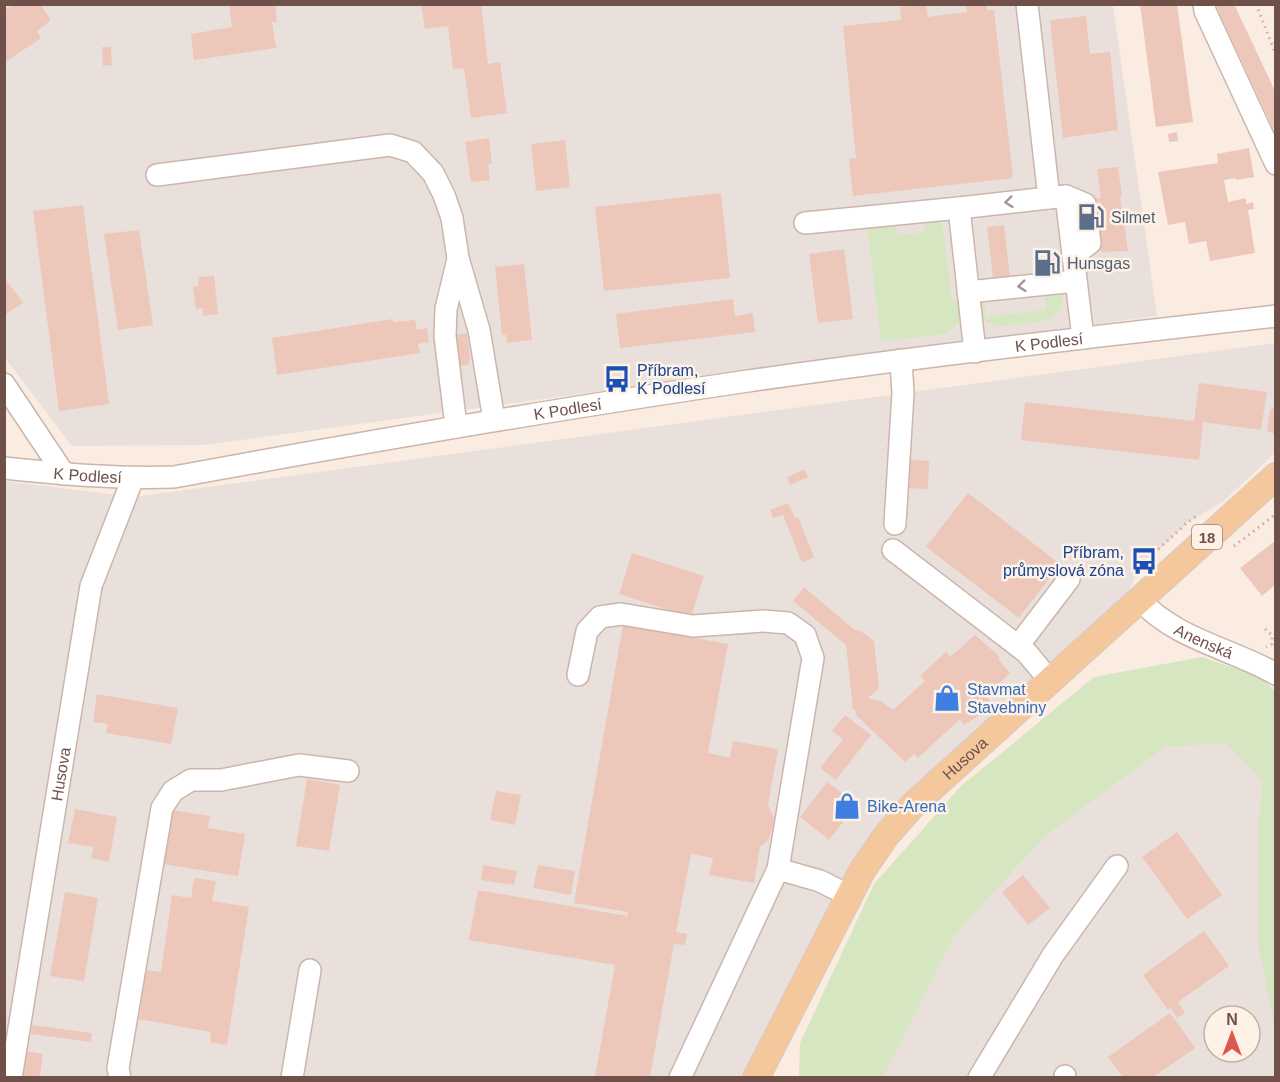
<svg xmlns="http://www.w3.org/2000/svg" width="1280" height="1082" viewBox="0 0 1280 1082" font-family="Helvetica,sans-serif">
  <rect width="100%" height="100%" fill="#faece1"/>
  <path fill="#e9e0dc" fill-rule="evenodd" d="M5,5H1113L1157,316L204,445L72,446L5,358Z
    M1275,343V453L1224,501L1188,522L1141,567L1127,594L880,826L757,1077L5,1078V481L133,497Z
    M1155,698L1275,753V1077L835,1078L916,880ZM1214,1016H1250V1052H1214Z"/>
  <path fill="#d6e6c1" d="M924,219L942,220L952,301L961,300V321L946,334L881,341L867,224L896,221L898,235L925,232Z
    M1062,292C1067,321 1040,322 1019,324C1008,325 996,328 986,321C981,317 979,311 978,304L981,301H984L986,317L1046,310L1044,294Z
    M1202,657L1260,677L1275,691V1030L1258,942V823L1263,781L1226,743L1165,747L1045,836L955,934L883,1077L799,1078L800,1043L874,884L960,787L1094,677Z"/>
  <path fill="#edc7ba" d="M13,4H40L51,20L37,31L41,38L4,63V11Z
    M229,4H275L277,22H272L276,48L194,60L191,34L232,27Z
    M421,4H481L488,64L500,62L507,113L471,118L464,68L453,69L448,26L425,29Z
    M926,4L928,17L967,12L966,4H987V10H994L1013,178L853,196L849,159L856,158L843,26L901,20L900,7Z
    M1140,4H1177L1193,122L1156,127Z
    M1215,4H1234L1274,89L1275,93V132Z
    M1086,16L1090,54L1110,52L1118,130L1063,138L1050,20Z
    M102,47H111L112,65L103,66Z
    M1177,132L1178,141L1169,142L1168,134Z
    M489,138L492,163L488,164L490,180L471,182L465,142Z
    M565,140L570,187L536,191L531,144Z
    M1249,148L1254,177L1236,180V178L1224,180L1228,202L1246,198V204L1253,202L1254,209L1248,210L1255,253L1210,261L1206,241L1189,244L1185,222L1168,225L1158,172L1218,163L1217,154Z
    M1118,167L1122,196H1120L1128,251L1101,252L1098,231L1073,201L1101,198L1097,169Z
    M721,193L730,278L604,291L595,207Z
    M83,205L109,404L59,411L33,211Z
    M1004,225L1010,276L993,278L987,227Z
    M139,230L153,325L118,330L104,234Z
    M844,249L853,319L818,323L809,254Z
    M524,264L532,340L507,343L506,335H502L495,267Z
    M214,276L218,314L203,316V308L196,309L193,287L199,286L198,277Z
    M4,277L23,303L4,315Z
    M733,299L735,316L753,313L755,332L620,348L616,314Z
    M393,319V322L415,320L417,330L427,328L429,342L418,344L420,353L277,375L272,338Z
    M467,333L470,358L468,365L458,366L450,336Z
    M1199,383L1267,392L1261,430L1203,422L1199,460L1021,440L1025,402L1194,421Z
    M1275,405V434L1267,431L1270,411Z
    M906,459L929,461L928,489L904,488Z
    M805,469L808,477L790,485L787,477Z
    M968,493L1060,564L1019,618L926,547Z
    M788,503L795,518L798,517L814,557L802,563L783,515L773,518L770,510Z
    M1275,541V585L1262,596L1240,568Z
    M632,553L704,576L691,617L619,594Z
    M804,587L856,631L858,629L874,641L879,688L868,698L881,701L893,710L925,681L920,676L946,652L950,657L975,635L1000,657L998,659L1010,673L986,696L990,701L980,715L964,725L960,719L918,758L914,754L905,762L856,715L855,709L853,710L846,645L793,601Z
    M623,625L728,644L708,753L730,758L733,741L778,749L768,805L774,818L773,828L768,840L760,847L754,883L709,875L713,858L691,854L676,932L687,934L685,945L674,944L650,1077H595L615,965L469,940L478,890L627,916L628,912L574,903Z
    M97,694L178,708L171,744L106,733L108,724L93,722Z
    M845,715L871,735L836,780L820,768L843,739L832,731Z
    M307,779L340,785L329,851L296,846Z
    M827,782L857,804L829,840L800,817Z
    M496,791L521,795L515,825L490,820Z
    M75,809L117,817L109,862L91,858L94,847L68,843Z
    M172,810L210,816L208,828L245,834L238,876L163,864Z
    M1177,832L1222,895L1187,919L1142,857Z
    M483,865L517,871L514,885L481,880Z
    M538,865L575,871L571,895L533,888Z
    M1023,875L1050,908L1028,925L1002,892Z
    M194,878L216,881L212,901L249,907L227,1045L210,1042L211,1032L139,1019L146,970L161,972L172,895L191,898Z
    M65,892L98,898L84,981L50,976Z
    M1204,931L1229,966L1178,1002L1185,1013L1177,1018L1171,1008L1168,1010L1143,975Z
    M1170,1013L1195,1048L1153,1077H1123L1108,1057Z
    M32,1025L92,1033L91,1042L31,1034Z
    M26,1051L43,1054L40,1077H21Z"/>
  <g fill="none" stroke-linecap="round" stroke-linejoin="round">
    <defs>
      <g id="minor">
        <path d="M1027,4L1049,198"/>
        <path d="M1204,4L1205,11L1276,164"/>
        <path d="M157,175L390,145L413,152L433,173L444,195L452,218L458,258L479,330L494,420"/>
        <path d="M1066,196L1085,204L1090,243L1073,256"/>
        <path d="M805,223L959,208"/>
        <path d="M968,292L1076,281"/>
        <path d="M975,352L959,208L1066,196L1083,338"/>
        <path d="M4,384L64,474"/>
        <path d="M456,426L445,336L446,309L458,259"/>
        <path id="s1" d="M4,468C61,474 117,479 174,477C365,442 556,409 748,381C923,356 1099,336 1276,316"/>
        <path d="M895,524L903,393L901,360"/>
        <path d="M893,550L1027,653L1051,682"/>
        <path id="s2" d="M1139,599C1175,639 1230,648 1276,674"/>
        <path d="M1018,646L1069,579"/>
        <path d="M578,675L587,631L600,617L621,614L693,626L763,621L788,623L805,635L813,658L778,869"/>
        <path id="s3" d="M11,1078L91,586L133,478"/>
        <path d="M120,1078L118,1068L162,808L173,791L191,780H221L299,765L348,771"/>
        <path d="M292,1078L310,970"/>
        <path d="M680,1078L778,869L820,881L850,896"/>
        <path d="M979,1078L1053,955L1117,866"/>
        <path d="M1065,1078V1076"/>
      </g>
      <g id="major">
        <path id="s4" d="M756,1078L862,871L885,837L912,806L1276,476"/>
      </g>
    </defs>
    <use href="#minor" stroke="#ccb5ab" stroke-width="24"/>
    <use href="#major" stroke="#d4cbc9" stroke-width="28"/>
    <path stroke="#d2aa9e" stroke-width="3" stroke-dasharray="1.5 4.5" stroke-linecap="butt" d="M1256,4L1276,55
      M1234,546L1276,514
      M1138,571L1141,565L1188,522L1198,515
      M1265,629L1272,635V644L1266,647"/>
    <use href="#minor" stroke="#fff" stroke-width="21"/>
    <use href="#major" stroke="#f5c79d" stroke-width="26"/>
  </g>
  <defs><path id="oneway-chevron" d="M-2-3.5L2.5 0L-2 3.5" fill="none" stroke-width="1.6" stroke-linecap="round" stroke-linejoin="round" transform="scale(1.5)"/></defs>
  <g stroke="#a99792">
    <use href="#oneway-chevron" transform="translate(1009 202) rotate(174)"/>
    <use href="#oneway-chevron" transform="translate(1022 286) rotate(174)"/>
  </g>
  <defs>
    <symbol id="fuel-bare" viewBox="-9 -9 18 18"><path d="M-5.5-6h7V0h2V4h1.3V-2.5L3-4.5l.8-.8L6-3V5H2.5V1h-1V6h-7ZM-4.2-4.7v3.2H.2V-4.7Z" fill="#5c6f8a" stroke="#fef1e6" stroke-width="2.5" paint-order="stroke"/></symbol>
    <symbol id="bus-bare" viewBox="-9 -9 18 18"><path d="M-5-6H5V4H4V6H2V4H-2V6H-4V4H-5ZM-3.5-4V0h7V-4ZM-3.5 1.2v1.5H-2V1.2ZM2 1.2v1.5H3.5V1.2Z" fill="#1a4fb4" stroke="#fef1e6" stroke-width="2.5" paint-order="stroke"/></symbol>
    <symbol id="shop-bare" viewBox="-9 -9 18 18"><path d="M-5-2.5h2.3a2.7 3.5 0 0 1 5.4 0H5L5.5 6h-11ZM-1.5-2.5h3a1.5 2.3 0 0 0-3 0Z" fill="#3f7fe0" stroke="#fef1e6" stroke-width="2.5" paint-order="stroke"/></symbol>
  </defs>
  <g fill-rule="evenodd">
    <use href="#fuel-bare" x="1072" y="198" width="38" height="38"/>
    <use href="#fuel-bare" x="1028" y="244" width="38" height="38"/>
    <use href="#bus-bare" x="598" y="360" width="38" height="38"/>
    <use href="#bus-bare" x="1125" y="542" width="38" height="38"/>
    <use href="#shop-bare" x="928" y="679" width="38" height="38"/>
    <use href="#shop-bare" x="828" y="787" width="38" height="38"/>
  </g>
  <g text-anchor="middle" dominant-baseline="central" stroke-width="5" stroke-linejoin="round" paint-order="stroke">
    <rect fill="#fef1e6" stroke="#9a8179" stroke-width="1.5" x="1192" y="525" width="30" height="24" rx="4.5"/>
    <g font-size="15" font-weight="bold" fill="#6f514a">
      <text x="1207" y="537">18</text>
    </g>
    <g font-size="16" fill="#4e5e75" stroke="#fef1e6" text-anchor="start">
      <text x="1111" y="217">Silmet</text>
      <text x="1067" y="263">Hunsgas</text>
    </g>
    <g font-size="16" fill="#6f514a" stroke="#fef1e6">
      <text stroke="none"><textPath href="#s1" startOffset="1056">K Podlesí</textPath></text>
      <text stroke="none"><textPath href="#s1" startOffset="570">K Podlesí</textPath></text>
      <text stroke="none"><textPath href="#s1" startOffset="84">K Podlesí</textPath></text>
      <text stroke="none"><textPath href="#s2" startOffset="78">Anenská</textPath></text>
      <text stroke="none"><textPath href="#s4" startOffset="386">Husova</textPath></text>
      <text stroke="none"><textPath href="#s3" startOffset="308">Husova</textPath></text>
    </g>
    <g font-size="16" fill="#164399" stroke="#fef1e6" text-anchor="start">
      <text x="637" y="370">Příbram,<tspan x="637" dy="18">K Podlesí</tspan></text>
      <text x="1124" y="552" text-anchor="end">Příbram,<tspan x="1124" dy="18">průmyslová zóna</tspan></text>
    </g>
    <g font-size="16" fill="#366cbe" stroke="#fef1e6" text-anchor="start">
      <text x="967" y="689">Stavmat<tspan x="967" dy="18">Stavebniny</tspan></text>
      <text x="867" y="806">Bike-Arena</text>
    </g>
  </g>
  <rect width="1280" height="1082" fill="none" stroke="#6f514a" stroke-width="12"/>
  <g transform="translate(1232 1034)"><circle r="28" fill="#fef1e6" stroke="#c5b1a8" stroke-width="1.5"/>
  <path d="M0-4.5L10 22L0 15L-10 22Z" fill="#dc574d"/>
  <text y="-9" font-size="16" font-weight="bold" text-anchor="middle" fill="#6f514a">N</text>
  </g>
</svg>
